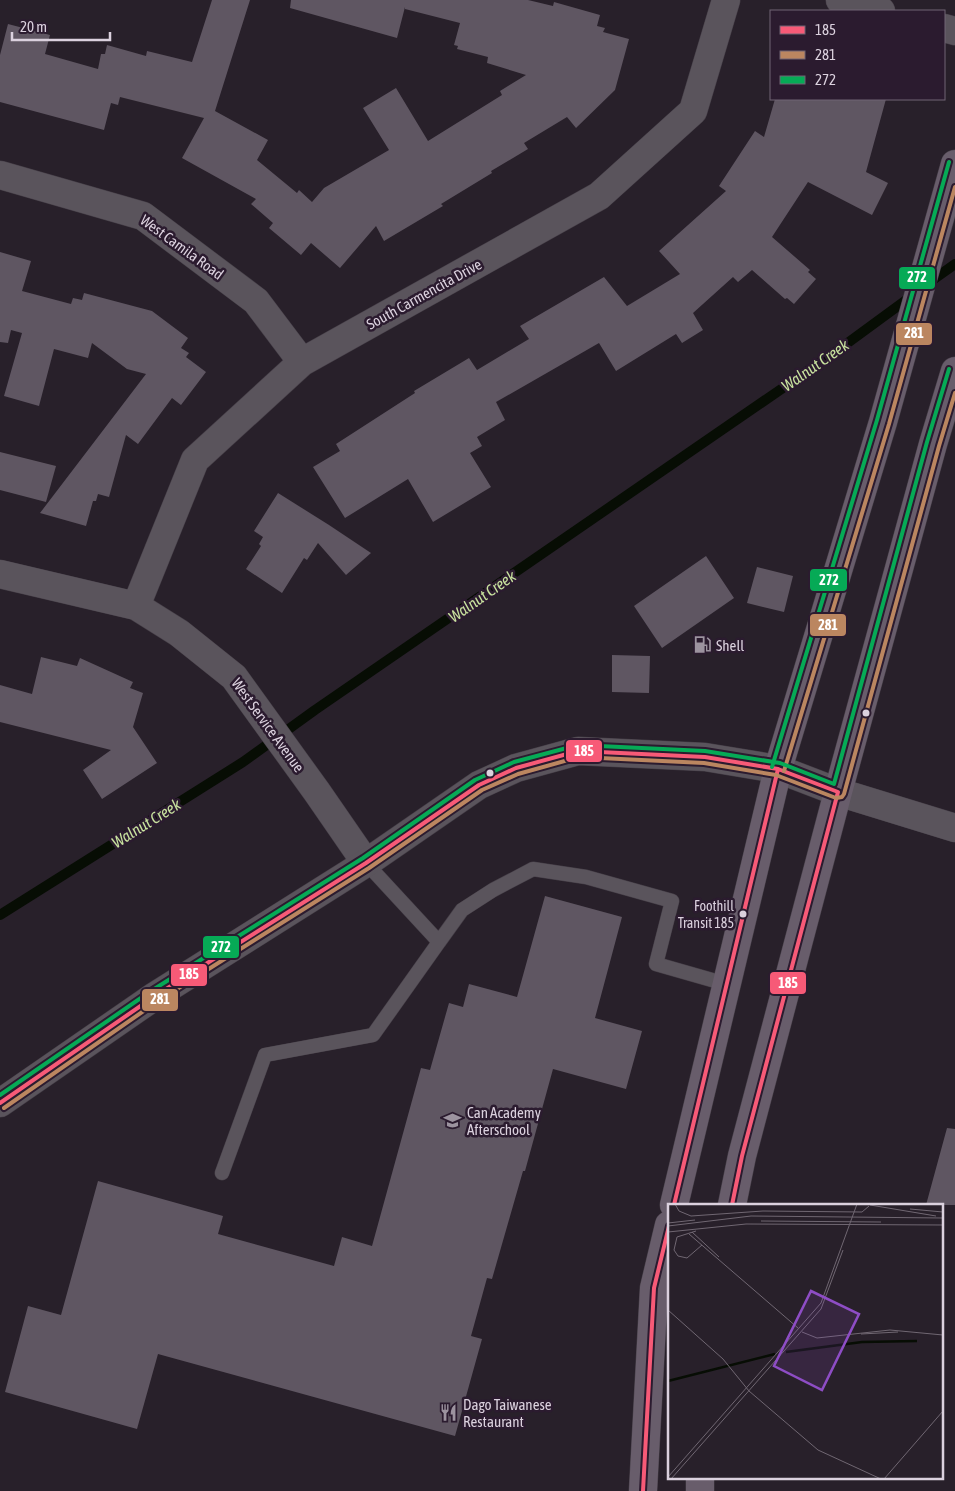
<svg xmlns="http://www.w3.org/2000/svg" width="955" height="1491" viewBox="0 0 955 1491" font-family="'Asap Condensed',sans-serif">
  <rect width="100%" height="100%" fill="#28202a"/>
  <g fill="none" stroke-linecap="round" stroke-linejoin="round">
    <path stroke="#070d04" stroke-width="10" d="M927,284L955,264
      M0,915L243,762L315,710L838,350L913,295"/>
  </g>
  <path fill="#5f5662" d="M212,0H250L215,111L268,140L257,160L297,193L299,190L312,202L324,188L389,150L363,108L396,88L428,141L502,95L500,91L526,75L487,63L488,57L457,49L458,46L454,45L460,23L405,9V7L397,38L290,8L291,0H528L553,6L554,2L600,15L597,26L605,28L603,32L629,39L615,90L576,128L567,117L524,143L528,149L491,171L492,173L441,204L443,206L384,241L376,226L340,268L311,243L301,255L269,228L273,223L251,204L256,199L182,158L204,118L120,97L118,105L111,103L104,130L0,102V55L8,24L50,35L45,54L98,69L101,54H105L107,45L146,56L147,51L192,62Z
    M775,99H886L866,172L888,183L872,215L808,182L772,237L810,270L808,272L816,279L794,304L787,298L785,299L752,270L738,282L733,277L693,313L703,330L682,343L676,334L616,371L599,343L496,402L505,420L477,437L482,446L470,453L491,487L433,522L408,479L345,518L313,467L340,451L336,444L415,393L414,391L469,358L477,370L529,339L520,326L604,277L627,306L680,274L659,251L726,191L719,186L755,131L764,137Z
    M0,252L31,261L22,291L71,304L73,298L82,300L84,293L152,311L188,338L181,348L189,353L186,357L206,372L181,405L172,398L138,444L126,435L109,497L98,494L96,501H93L86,526L40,513L146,374L127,369L92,343L88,358L54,349L39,406L4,396L22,333L11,330L8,343L0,342Z
    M0,452L56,466L46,502L0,490Z
    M278,493L329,525L371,553L346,575L318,543L307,560L304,558L282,593L246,569L261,546L259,544L263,537L254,531Z
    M706,556L734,598L662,648L634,606Z
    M757,567L793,576L784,612L747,603Z
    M612,655L650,656L649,693L612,692Z
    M41,657L77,666L80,658L133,682L130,688L143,693L133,727L157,763L102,799L83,770L111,750L0,722V685L32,694Z
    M545,896L622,917L595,1018L642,1031L626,1089L553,1069L525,1171H523L492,1279L487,1278L471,1336L482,1339L455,1436L158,1354L137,1429L5,1392L28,1306L61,1315L98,1181L223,1216L218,1234L334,1266L342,1237L372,1246L421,1068L430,1070L449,1003L463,1007L469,984L517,997Z
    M947,1128L955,1129V1205H926Z"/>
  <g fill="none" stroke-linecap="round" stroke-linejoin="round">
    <defs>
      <path id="service" d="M366,863L439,942L462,910L493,890L533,869L586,877L672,901L656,964L726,984
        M222,1173L265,1055L373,1035L439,942"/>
      <path id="minor" d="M840,0L881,11
        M944,28L955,31
        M0,175L143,216L256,301L302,362
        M0,574L136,606L179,633L234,677L317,792L366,863
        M136,606L195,460L302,362L599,196L693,111L726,0"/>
      <path id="tertiary" d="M0,1103L155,996L366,863L479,785L516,768L578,751L705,757L778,769L838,792L955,828"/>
      <path id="primary" d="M674,1205L778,769L883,422L955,164
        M732,1205L742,1156L838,792L933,444L955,371
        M700,1477V1491
        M643,1491L654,1288L669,1225"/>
    </defs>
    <use href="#service" stroke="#453e47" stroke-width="15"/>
    <use href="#minor" stroke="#453e47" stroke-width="29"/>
    <use href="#tertiary" stroke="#453e47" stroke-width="29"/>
    <use href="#primary" stroke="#453e47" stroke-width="29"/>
    <use href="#service" stroke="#5a545c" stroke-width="14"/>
    <use href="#minor" stroke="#5a545c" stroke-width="28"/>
    <use href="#tertiary" stroke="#5a545c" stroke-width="28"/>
    <use href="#primary" stroke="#685d6b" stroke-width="28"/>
    <defs>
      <path id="bus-1" d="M0,1103L155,996L366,863L479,785L516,768L578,751L705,757L778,769L838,792L742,1156L732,1205
        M674,1205L778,769
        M643,1491L654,1288L669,1226"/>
      <path id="bus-2" d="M784,771L889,424L955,187
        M4,1108L158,1001L369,868L482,790L518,774L579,757L704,763L776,775L836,798L842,797L844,794L939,446L955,393"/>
      <path id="bus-3" d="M772,767L877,420L949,162
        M0,1095L151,991L363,858L475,780L514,762L578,745L705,751L780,763L834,784L927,442L949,369"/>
    </defs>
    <use href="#bus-1" stroke="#2b1b2f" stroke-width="8"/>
    <use href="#bus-2" stroke="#2b1b2f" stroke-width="8"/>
    <use href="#bus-3" stroke="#2b1b2f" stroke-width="8"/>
    <use href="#bus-1" stroke="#f75a77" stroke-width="4"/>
    <use href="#bus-2" stroke="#bb8660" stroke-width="4"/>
    <use href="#bus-3" stroke="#06aa56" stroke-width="4"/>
  </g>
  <defs>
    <symbol id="fuel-bare" viewBox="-9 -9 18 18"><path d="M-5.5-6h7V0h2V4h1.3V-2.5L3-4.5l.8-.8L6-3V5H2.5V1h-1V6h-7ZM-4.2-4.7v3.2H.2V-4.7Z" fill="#9c939f" stroke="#2b1b2f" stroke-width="2.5" paint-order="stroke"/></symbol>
    <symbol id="school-bare" viewBox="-9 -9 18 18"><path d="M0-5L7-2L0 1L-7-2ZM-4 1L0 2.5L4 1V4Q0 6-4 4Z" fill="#9c939f" stroke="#2b1b2f" stroke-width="2.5" paint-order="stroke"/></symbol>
    <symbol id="restaurant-bare" viewBox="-9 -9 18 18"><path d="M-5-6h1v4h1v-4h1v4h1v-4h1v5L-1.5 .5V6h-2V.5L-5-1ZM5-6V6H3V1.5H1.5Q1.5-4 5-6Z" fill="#9c939f" stroke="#2b1b2f" stroke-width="2.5" paint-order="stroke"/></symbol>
  </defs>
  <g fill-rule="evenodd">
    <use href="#fuel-bare" x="690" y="632" width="25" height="25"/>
    <use href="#school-bare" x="440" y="1108" width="25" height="25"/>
    <use href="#restaurant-bare" x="436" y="1400" width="25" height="25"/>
  </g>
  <g fill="#dbd1de" stroke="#2b1b2f" stroke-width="2">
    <circle cx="866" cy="713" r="4.5"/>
    <circle cx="490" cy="773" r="4.5"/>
    <circle cx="743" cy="914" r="4.5"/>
  </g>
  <g text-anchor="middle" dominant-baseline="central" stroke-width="5" stroke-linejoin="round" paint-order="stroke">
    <g font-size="14" fill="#dbd1de" stroke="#2b1b2f" text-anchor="end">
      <text x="734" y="906">Foothill<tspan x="734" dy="17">Transit 185</tspan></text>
    </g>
    <g font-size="15" fill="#dbd1de" stroke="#2b1b2f">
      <text transform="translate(182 247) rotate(36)">West Camila Road</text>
      <text transform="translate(424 294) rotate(-29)">South Carmencita Drive</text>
      <text transform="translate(268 725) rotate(54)">West Service Avenue</text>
    </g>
    <g font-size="15" fill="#dbd1de" stroke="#2b1b2f" text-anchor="start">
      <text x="716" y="645">Shell</text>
      <text x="467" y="1112">Can Academy<tspan x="467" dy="17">Afterschool</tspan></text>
      <text x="463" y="1404">Dago Taiwanese<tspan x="463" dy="17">Restaurant</tspan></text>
    </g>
    <g font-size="16" font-style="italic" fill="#c9e39f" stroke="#2b1b2f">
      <text transform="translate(815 365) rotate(-35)">Walnut Creek</text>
      <text transform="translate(482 596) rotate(-35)">Walnut Creek</text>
      <text transform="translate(146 823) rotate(-32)">Walnut Creek</text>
    </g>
  </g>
  <g transform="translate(668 1204)">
    <rect width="275" height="275" fill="#28202a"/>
    <path fill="none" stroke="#070d04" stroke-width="2.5" d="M118,148L194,138L249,137M0,177L107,150"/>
    <path fill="none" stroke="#706772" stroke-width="1" d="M7,0L11,7L23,12L95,7L194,8L201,2M202,1L268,12M242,5L275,8M93,17L213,18M0,19L27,16M0,22L83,12L275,14M28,27L9,33L6,46L10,52L19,54L34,41M0,28L78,20L275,21M24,28L51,53M21,30L130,124M0,106L55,155L81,187L150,246L213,275M134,128L149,134L222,126L275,131M193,130L230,128M0,273L153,99L189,0M3,275L153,105L175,46M216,275L275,207"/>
    <path fill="#8e4dc5" fill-opacity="0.15" stroke="#8e4dc5" stroke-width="2.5" d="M143,87L191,110L154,186L106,162Z"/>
    <rect width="275" height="275" fill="none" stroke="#dbd1de" stroke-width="2.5"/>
  </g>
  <g stroke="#2b1b2f" stroke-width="2">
    <rect x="898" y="266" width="38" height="24" rx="5" fill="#06aa56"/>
    <rect x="895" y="322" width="38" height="24" rx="5" fill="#bb8660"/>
    <rect x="809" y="568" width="39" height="24" rx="5" fill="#06aa56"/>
    <rect x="809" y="613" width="38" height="24" rx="5" fill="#bb8660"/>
    <rect x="565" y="739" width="38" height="24" rx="5" fill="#f75a77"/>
    <rect x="202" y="935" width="38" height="24" rx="5" fill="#06aa56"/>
    <rect x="170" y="963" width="38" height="24" rx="5" fill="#f75a77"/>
    <rect x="769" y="971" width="38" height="24" rx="5" fill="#f75a77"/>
    <rect x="141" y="988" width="38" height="24" rx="5" fill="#bb8660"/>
  </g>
  <g font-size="14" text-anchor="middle" font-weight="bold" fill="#fff">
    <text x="917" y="282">272</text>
    <text x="914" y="338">281</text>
    <text x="829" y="585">272</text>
    <text x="828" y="630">281</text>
    <text x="584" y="756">185</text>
    <text x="221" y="952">272</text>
    <text x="189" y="979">185</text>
    <text x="788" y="988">185</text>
    <text x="160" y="1004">281</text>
  </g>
  <rect x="770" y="10" width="175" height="90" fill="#2b1b2f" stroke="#716475"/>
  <rect x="780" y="26" width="25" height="8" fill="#f75a77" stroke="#716475"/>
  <text x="815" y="35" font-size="15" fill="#dbd1de">185</text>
  <rect x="780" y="51" width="25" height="8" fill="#bb8660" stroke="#716475"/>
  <text x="815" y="60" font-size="15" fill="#dbd1de">281</text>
  <rect x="780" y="76" width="25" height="8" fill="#06aa56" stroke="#716475"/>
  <text x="815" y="85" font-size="15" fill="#dbd1de">272</text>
  <path d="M12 32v8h98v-8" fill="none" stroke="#dbd1de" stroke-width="2.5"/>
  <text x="20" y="32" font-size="15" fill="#dbd1de" stroke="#2b1b2f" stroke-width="4" paint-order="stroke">20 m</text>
</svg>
